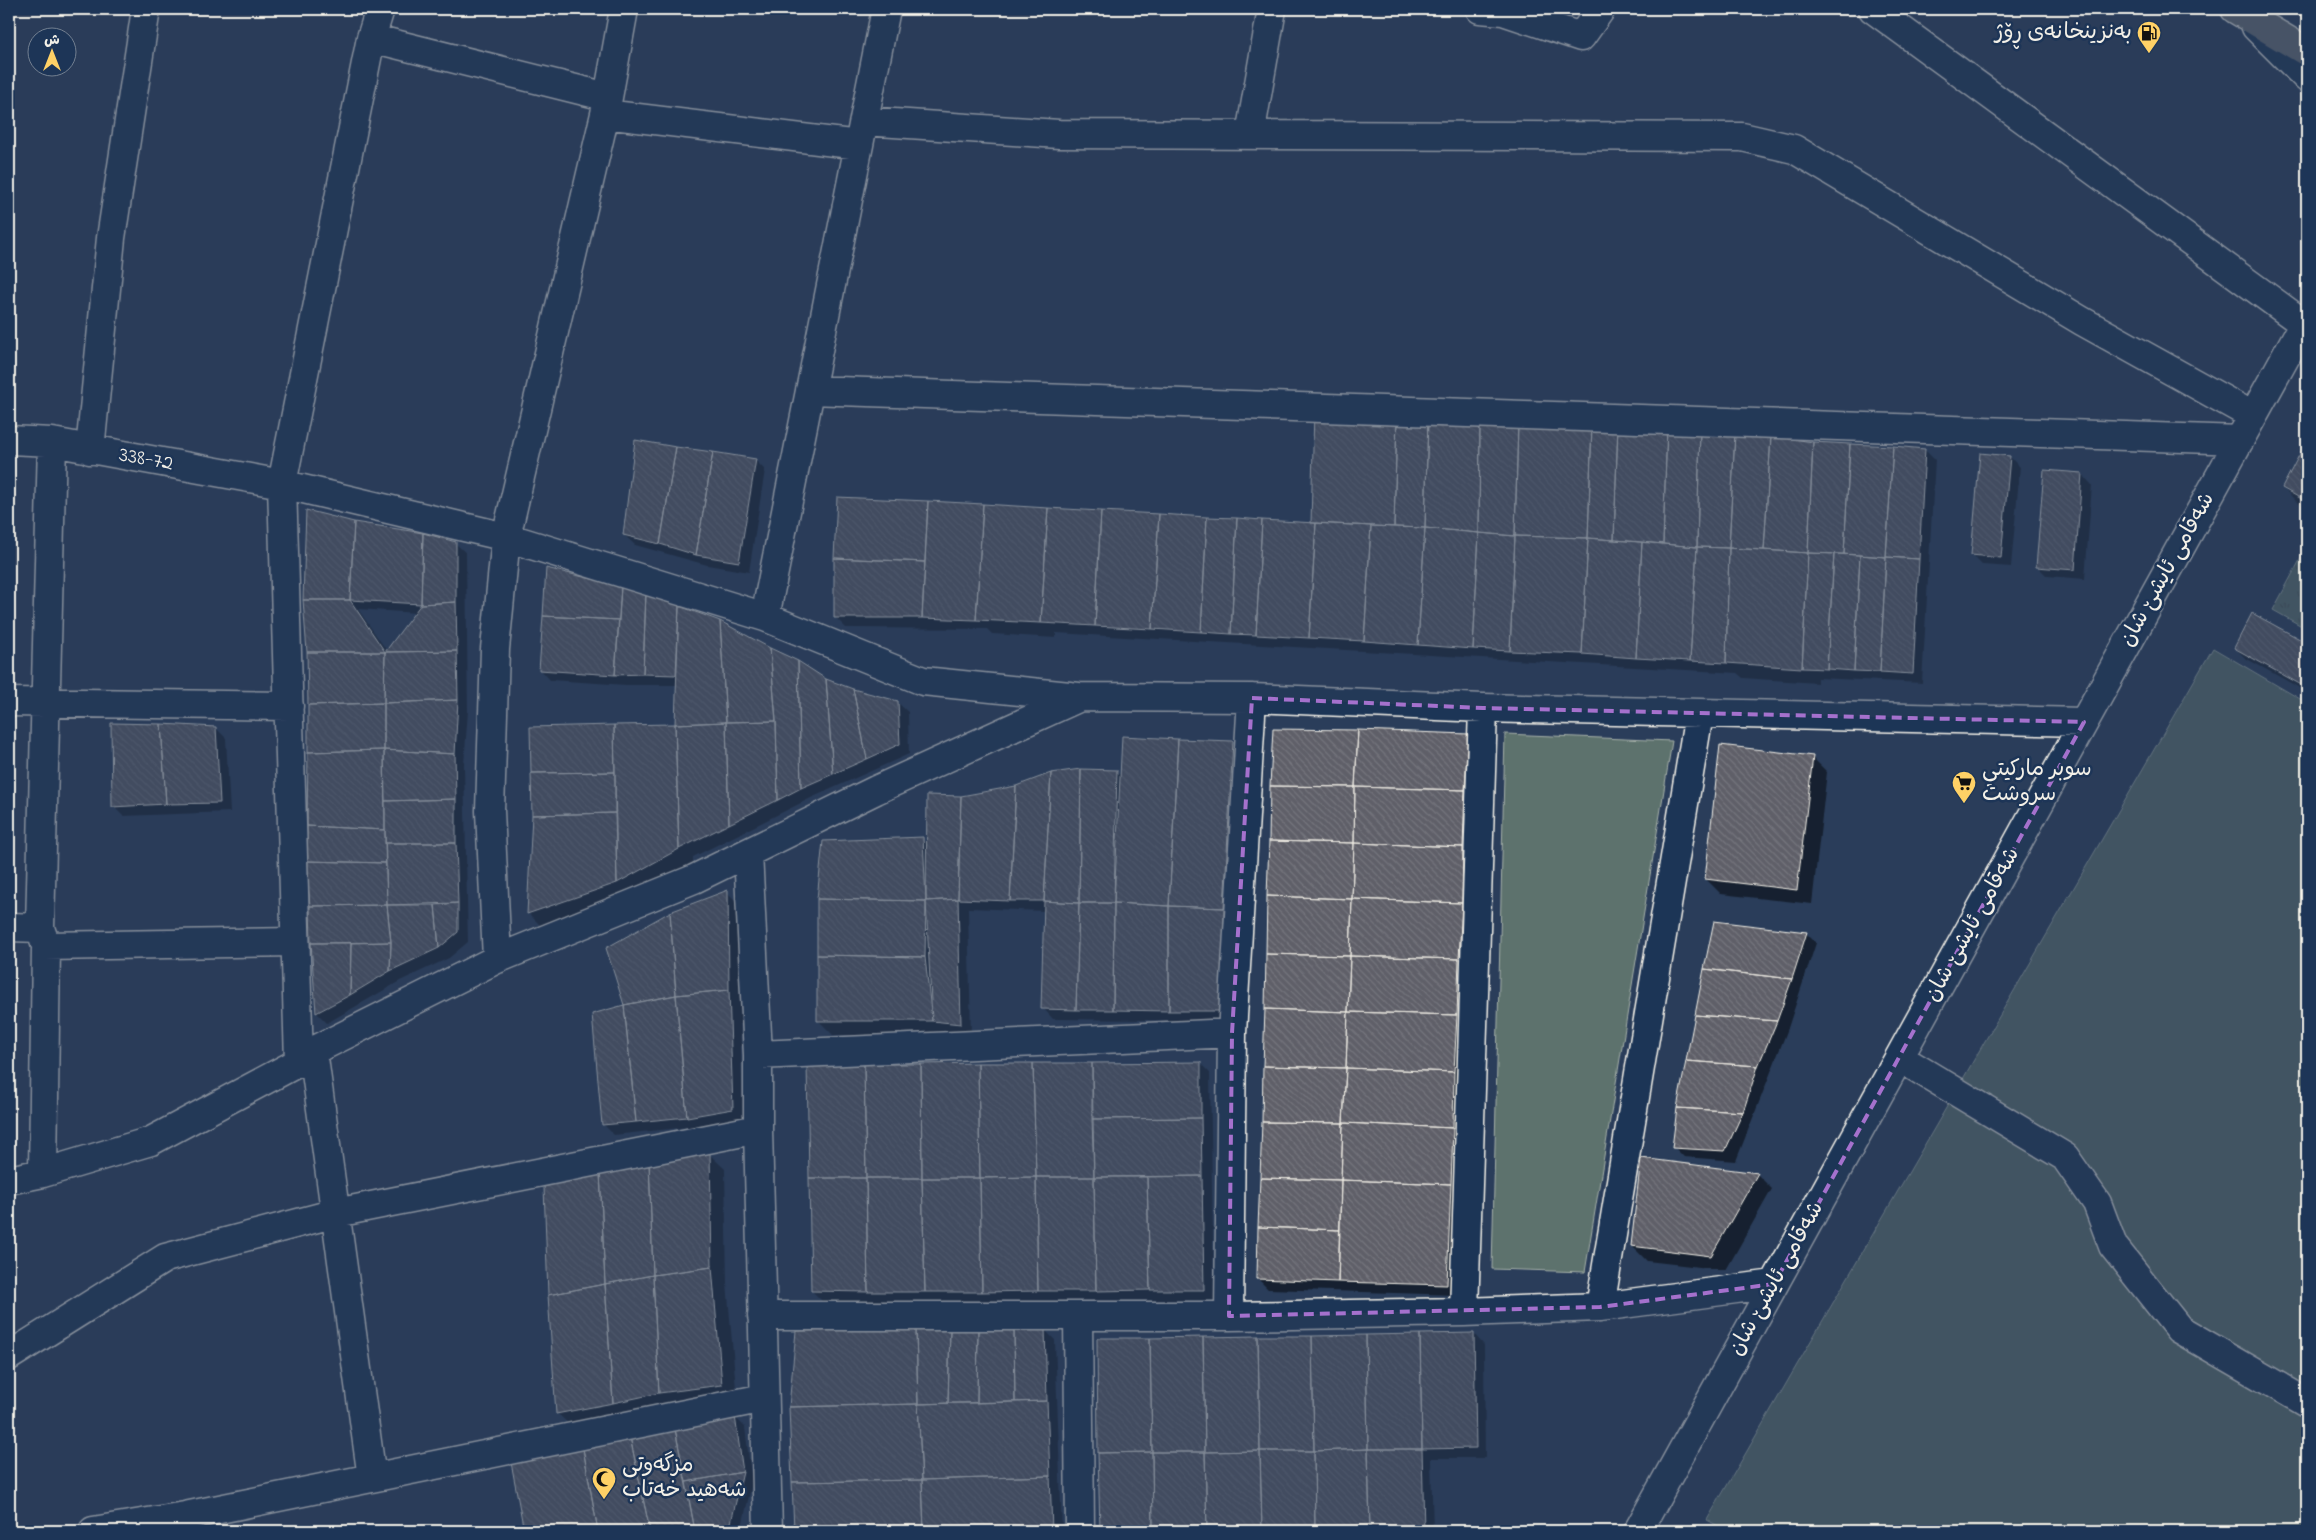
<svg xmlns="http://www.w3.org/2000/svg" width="2316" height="1540" viewBox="0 0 2316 1540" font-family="'Indie Flower','Playpen Sans Arabic',sans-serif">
  <defs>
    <pattern id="grass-tufts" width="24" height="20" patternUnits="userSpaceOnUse" patternTransform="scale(1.25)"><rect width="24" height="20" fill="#5d726d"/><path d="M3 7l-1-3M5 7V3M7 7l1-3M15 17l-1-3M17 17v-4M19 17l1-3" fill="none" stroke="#525b58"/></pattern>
    <pattern id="building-back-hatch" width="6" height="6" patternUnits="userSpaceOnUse" patternTransform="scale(1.25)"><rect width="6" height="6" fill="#5e5f68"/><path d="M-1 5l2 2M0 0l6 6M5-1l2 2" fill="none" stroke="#76767e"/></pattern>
  </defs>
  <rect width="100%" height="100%" fill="#2a3d5a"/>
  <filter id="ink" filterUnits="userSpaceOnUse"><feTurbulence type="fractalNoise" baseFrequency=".02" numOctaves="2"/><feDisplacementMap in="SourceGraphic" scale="10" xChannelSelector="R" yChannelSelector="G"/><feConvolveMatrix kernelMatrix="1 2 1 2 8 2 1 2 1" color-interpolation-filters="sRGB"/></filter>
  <g filter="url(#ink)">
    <path fill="url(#grass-tufts)" stroke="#a8b2aa" d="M2307,547V629L2273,610Z"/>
    <path fill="#5d726d" stroke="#a8b2aa" d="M2213,648L2307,703V1531H1728L1707,1520Z
      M1505,734L1672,741L1585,1272L1492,1269Z"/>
    <path fill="#0007" fill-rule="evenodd" d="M1813,443L1925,450L1935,460L1922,683L1817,678V683L1743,678L1737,673L1056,633V638L992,634L987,629L846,628L836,618L1312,524Z
      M2307,443V508L2298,503L2283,488Z
      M2010,457L2020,467L2011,567L1982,565L1972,555Z
      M755,460L765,470L749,572L707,565L635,545L624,535Z
      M2045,471L2082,474L2092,485L2085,579L2047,576L2037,566Z
      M308,512L455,543L466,553L468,711L464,765L468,942L449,958L400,981L327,1023L317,1013L308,861L309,705L304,600ZM358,609L416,613L387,651Z
      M646,594L720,622L825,680L897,702L908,712L909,754L811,798L693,857V864L632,898L544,929L529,914L533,815L676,725L677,685H626L550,680L540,669Z
      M2253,615L2307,645V692L2245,658L2235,648Z
      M216,728L226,738L230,812L123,816L113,806Z
      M1467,736L1477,746L1457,1295L1268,1289L1258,1279Z
      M1232,743L1247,758L1233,1021L1053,1019L1043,1008L1045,911L968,908L971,1033L946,1031V1036L833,1035L818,1020L922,839L928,844L961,797L1116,771L1122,777Z
      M1812,757L1827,772L1812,904L1721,894L1706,879Z
      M727,892L737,902L743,1119L698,1126L614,1135L603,1124L625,1006Z
      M1806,933L1816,943L1787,1031L1736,1161L1684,1157L1674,1147Z
      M1200,1063L1210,1073L1214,1300L822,1301L812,1291Z
      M709,1154L725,1169L727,1283L737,1400L676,1408L670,1403L627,1412L573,1428L557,1413Z
      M1757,1174L1772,1189L1726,1270L1647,1261L1632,1246Z
      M1045,1330L1055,1340L1062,1531H795L790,1407Z
      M1474,1334L1484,1345L1485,1458H1431L1433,1531H1101L1098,1340Z
      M735,1417L745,1427L752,1483L741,1531H525L512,1458Z"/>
    <path fill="url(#building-back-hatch)" stroke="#f4f1e8" d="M1314,411L1397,418L1394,527L1311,523Z
      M1397,418H1428L1425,528L1394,527Z
      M1428,418L1480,420L1479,533L1425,528Z
      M1480,420L1518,422L1515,536L1479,533Z
      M1518,422L1592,424L1588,538L1515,536Z
      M1592,424H1618L1614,540L1588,538Z
      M1618,424L1667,426L1663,544L1614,540Z
      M1667,426L1700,429L1697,547L1663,544Z
      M1700,429L1735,433L1729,548L1697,547Z
      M1735,433L1771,436L1764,550L1729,548Z
      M1771,436L1813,442L1808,553L1764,550Z
      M635,440L676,447L660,544L623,535Z
      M2307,440V502L2282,488Z
      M1813,442L1850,444L1844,554L1808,553Z
      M1850,444L1893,446L1886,557L1844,554Z
      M1893,446L1925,449L1919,559L1886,557Z
      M676,447L713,452L696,555L660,544Z
      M713,452L756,459L739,562L696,555Z
      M1980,453L2010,456L2001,558L1971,555Z
      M2044,470L2082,473L2075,570L2036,567Z
      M837,497L928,501L925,562L834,558Z
      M928,501L983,504L976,620L922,618Z
      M983,504L1048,508L1041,623L976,620Z
      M1048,508L1101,511L1095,626L1041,623Z
      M306,510L354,522L350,600H303Z
      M1101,511L1159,514L1152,629L1095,626Z
      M1159,514L1207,517L1201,632L1152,629Z
      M1207,517L1237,518L1231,634L1201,632Z
      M1237,518L1262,520L1256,635L1231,634Z
      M1262,520L1316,523L1309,638L1256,635Z
      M354,522L423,533L421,604L350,600Z
      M1316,523L1371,526L1364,641L1309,638Z
      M1371,526L1425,528L1418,645L1364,641Z
      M1425,528L1479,533L1473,649L1418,645Z
      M423,533L456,542V602L421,604Z
      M1479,533L1515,536L1510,651L1473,649Z
      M1515,536L1588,538L1582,654L1510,651Z
      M1588,538L1642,542L1636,658L1582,654Z
      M1642,542L1697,547L1690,661L1636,658Z
      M1697,547L1729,548L1726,663L1690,661Z
      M1729,548L1808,553L1802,668L1726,663Z
      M1808,553L1834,554L1827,669L1802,668Z
      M1834,554L1860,555L1854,671L1827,669Z
      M1860,555L1886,557L1880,672L1854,671Z
      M1886,557L1919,559L1913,674L1880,672Z
      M834,558L925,562L922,618H834Z
      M546,568L621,586L619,620L543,616Z
      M621,586L646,592L643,674L615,675Z
      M646,592L679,606L676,675L643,674Z
      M303,600H350L385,652H307Z
      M456,602L457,651L385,652L421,604Z
      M679,606L720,621L726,722L675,724Z
      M2252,613L2307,643V688L2234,648Z
      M543,616L619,620L615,675L539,670Z
      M720,621L770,648L776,721L726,722Z
      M770,648L798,661L801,788L778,800L776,721Z
      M457,651L458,700L384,703L385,652Z
      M307,652H385L384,703L308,705Z
      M798,661L826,679L833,774L801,788Z
      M826,679L853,689L867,759L833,774Z
      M853,689L898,701L900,744L867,759Z
      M458,700L455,754L384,750V703Z
      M384,703V750L308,752V705Z
      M776,721L778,800L729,824L726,722Z
      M726,722L729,824L679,849L675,724Z
      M111,723L161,724L166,804L112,807Z
      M161,724L216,727L220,803L166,804Z
      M675,724L679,849L617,883L614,725Z
      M614,725L615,772L531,773L530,727Z
      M1273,729L1358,730L1355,787L1270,786Z
      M1358,730L1468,734L1465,790L1355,787Z
      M1122,736L1178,739L1169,906L1114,903Z
      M1178,739L1233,741L1224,908L1169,906Z
      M1720,745L1813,756L1797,890L1705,879Z
      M384,750L385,830L307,826L308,752Z
      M384,750L455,754L456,799L385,801Z
      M1081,769L1117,770L1114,903H1079Z
      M1081,769L1079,903L1044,901L1051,773Z
      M615,772V813L532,815L531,773Z
      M1051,773L1044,901H1010L1016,786Z
      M1016,786L1010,901L958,899L961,796Z
      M1270,786L1355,787L1354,843L1269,841Z
      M1355,787L1465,790L1463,847L1354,843Z
      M927,795L961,796L958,899L926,901Z
      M456,799V843H385V801Z
      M615,813L617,883L527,914L532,815Z
      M307,826L385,830L386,863L306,861Z
      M923,837L926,901L817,899L823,841Z
      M1269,841L1354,843L1352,899L1267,896Z
      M385,843H456L458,903L387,905Z
      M1354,843L1463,847L1462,903L1352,899Z
      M306,861L386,863L387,905L310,906Z
      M728,890L729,990L676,995L670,912Z
      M1267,896L1352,899L1350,956L1266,954Z
      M817,899L926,901L925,957L817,955Z
      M958,899L961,1024L932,1021L926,901Z
      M1352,899L1462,903L1459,959L1350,956Z
      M1044,901L1079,903L1076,1010L1041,1009Z
      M458,903V932L439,948L435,905Z
      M1079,903H1114L1113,1010H1076Z
      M1114,903L1169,906V1011L1113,1010Z
      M387,905L391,942L311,943L310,906Z
      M387,905H435L439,948L390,971L391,942Z
      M1169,906L1224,908L1223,1011H1169Z
      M670,912L676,995L624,1005L606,948Z
      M1714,921L1807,932L1792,979L1704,969Z
      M391,942L390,971L350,995L351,943Z
      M311,943H351L350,995L316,1013Z
      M1266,954L1350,956L1348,1012L1265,1009Z
      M817,955L925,957L932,1021H817Z
      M1350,956L1459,959L1457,1015L1348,1012Z
      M1704,969L1792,979L1777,1021L1695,1015Z
      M729,990L733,1109L687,1117L676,995Z
      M676,995L687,1117L636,1122L624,1005Z
      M624,1005L636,1122L602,1125L592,1014Z
      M1265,1009L1348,1012L1346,1068L1263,1066Z
      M1348,1012L1457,1015L1454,1072L1346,1068Z
      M1695,1015L1777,1021L1758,1066L1686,1061Z
      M1686,1061L1758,1066L1743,1112L1677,1108Z
      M1201,1062V1118L1092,1119V1063Z
      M978,1063H1033L1036,1177L980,1178Z
      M978,1063L980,1178H922L921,1064Z
      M1033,1063H1092L1094,1177H1036Z
      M807,1064H864L866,1178H809Z
      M864,1064H921L922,1178H866Z
      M1263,1066L1346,1068L1343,1123L1262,1122Z
      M1346,1068L1454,1072L1453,1128L1343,1123Z
      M1677,1108L1743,1112L1725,1151L1672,1148Z
      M1201,1118L1202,1176L1094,1177L1092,1119Z
      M1262,1122L1343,1123L1341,1180L1260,1178Z
      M1343,1123L1453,1128L1451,1184L1341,1180Z
      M710,1153L712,1267L653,1275L649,1160Z
      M1641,1158L1758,1173L1711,1256L1631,1246Z
      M649,1160L653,1275L605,1284L600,1171Z
      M600,1171L605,1284L548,1295L544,1187Z
      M1202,1176L1204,1290H1150L1147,1177Z
      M1036,1177H1094L1096,1291H1038Z
      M1036,1177L1038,1291L982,1292L980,1178Z
      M1094,1177H1147L1150,1290L1096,1291Z
      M809,1178H866L868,1292L811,1291Z
      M866,1178H922L925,1292H868Z
      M922,1178H980L982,1292H925Z
      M1260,1178L1341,1180L1340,1230L1258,1227Z
      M1341,1180L1451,1184L1447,1285L1338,1282Z
      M1258,1227L1340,1230L1338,1282L1257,1279Z
      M712,1267L722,1385L659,1393L653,1275Z
      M653,1275L659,1393L613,1403L605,1284Z
      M605,1284L613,1403L556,1414L548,1295Z
      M1014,1327L1015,1402L977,1403L978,1328Z
      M1014,1327L1045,1329L1047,1401L1015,1402Z
      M978,1328L977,1403H948L950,1329Z
      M916,1329L918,1404L789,1407L796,1331Z
      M916,1329H950L948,1403L918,1404Z
      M1474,1333L1476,1448L1422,1449L1420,1334Z
      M1420,1334L1422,1449H1368L1366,1335Z
      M1366,1335L1368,1449L1314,1451L1312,1336Z
      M1258,1336H1312L1314,1451H1260Z
      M1258,1336L1260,1451L1205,1452L1203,1337Z
      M1203,1337L1205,1452H1152L1150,1338Z
      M1097,1338H1150L1152,1452L1098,1453Z
      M1047,1401L1050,1476L922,1480L918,1404Z
      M918,1404L922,1480L792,1482L789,1407Z
      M735,1416L743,1472L686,1482L675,1429Z
      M675,1429L695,1531H650L630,1437Z
      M630,1437L650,1531H598L582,1443Z
      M582,1443L598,1531H524L510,1457Z
      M1368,1449H1422L1424,1531H1370Z
      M1368,1449L1370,1531H1315L1314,1451Z
      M1260,1451H1314L1315,1531H1262Z
      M1260,1451L1262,1531H1207L1205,1452Z
      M1152,1452L1153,1531H1100L1098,1453Z
      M1152,1452H1205L1207,1531H1153Z
      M743,1472L729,1531H695L686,1482Z
      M1050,1476L1052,1531H924L922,1480Z
      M922,1480L924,1531H794L792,1482Z"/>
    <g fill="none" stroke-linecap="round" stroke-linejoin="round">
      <defs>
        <path id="minor" d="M1480,9L1503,11L1581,37L1601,9
          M1873,9L2304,324
          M2256,27L2307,78
          M371,38L608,97
          M605,114L859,145
          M864,121L1059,134L1742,137L1794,149L2082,321L2253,416
          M1250,135L1272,9
          M810,390L2240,440
          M9,440L52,442L282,484L506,537L765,617L923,681L1079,697L1252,698L1483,708L2084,722
          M90,450L111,238L146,9
          M765,617L886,9
          M9,702L289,706
          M748,853L758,1055V1129L768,1531
          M9,927L40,928
          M46,946L295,942
          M497,959L490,811L495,649L506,537L605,114L624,9
          M313,1051L372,1478
          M758,1055L1232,1033
          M1900,1058L2065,1157L2097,1203L2113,1246L2179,1329L2307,1403
          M299,1062L282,484L371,38L380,9
          M43,1173L46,946L40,928L52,442
          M9,1180L43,1173L151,1141L299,1062L313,1051L497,959L694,879L876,790L1078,698
          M1600,1307L1699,714
          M1464,1312L1483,708
          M762,1316H1229L1464,1312L1600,1307L1774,1284
          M1078,1316L1080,1531
          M1229,1316L1232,1033L1252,698
          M9,1356L165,1258L336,1213L758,1129
          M93,1531L185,1516L764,1398
          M1638,1531L2307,318"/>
        <path id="major" d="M2235,9L2307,52"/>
      </defs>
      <use href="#minor" stroke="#f4f1e8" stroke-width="31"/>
      <use href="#major" stroke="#f4f1e8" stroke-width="31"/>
      <use href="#minor" stroke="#1d3557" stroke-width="28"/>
      <use href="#major" stroke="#6b7074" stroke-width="28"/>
    </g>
  </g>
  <path d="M0 0H2316V1540H0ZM1252,698L1483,708L2084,722L1774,1284L1600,1307L1229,1316L1232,1033Z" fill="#2a3d5a" fill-opacity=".55" fill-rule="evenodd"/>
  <path fill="none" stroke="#a571cd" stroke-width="4" stroke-dasharray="10 6" stroke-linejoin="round" d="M1252,698L1483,708L2084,722L1774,1284L1600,1307L1229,1316L1232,1033Z"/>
  <defs>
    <symbol id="fuel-pin" viewBox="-11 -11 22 30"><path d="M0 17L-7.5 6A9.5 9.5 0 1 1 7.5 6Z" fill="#ffd166" stroke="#1d3557"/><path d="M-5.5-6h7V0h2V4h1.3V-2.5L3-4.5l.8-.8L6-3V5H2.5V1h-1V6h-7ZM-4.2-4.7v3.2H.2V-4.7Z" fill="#111"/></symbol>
    <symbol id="supermarket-pin" viewBox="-11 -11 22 30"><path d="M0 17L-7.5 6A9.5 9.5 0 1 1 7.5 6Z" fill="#ffd166" stroke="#1d3557"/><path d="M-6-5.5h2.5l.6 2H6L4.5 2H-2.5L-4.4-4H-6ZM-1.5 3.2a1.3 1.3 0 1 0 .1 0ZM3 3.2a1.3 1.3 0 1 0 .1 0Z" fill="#111"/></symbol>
    <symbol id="mosque-pin" viewBox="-11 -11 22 30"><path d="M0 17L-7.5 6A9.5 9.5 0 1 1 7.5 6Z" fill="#ffd166" stroke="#1d3557"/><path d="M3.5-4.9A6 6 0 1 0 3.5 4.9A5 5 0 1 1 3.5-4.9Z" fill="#111"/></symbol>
  </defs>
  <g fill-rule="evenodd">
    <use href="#fuel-pin" x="2135" y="19" width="28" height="38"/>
    <use href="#supermarket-pin" x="1950" y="769" width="28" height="38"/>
    <use href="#mosque-pin" x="590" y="1465" width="28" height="38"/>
  </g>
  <g text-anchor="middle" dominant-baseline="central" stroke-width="5" stroke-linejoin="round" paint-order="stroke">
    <g font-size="22" fill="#f4f1e8" stroke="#1d3557" text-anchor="start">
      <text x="2132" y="33" text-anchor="end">بەنزینخانەی ڕۆژ</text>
      <text x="1982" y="770">سوبر ماركيتي<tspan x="1982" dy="25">سروشت</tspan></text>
      <text x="622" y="1466">مزگەوتی<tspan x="622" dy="25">شەهید خەتاب</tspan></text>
    </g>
    <g font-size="22" fill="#f4f1e8" stroke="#1d3557">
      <text transform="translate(146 460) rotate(10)">338-72</text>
      <text transform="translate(2168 570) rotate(-61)">شەقامی ئایشێ شان</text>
      <text transform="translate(1973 925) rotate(-61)">شەقامی ئایشێ شان</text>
      <text transform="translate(1777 1279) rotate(-61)">شەقامی ئایشێ شان</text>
    </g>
  </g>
  <rect width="2316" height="1540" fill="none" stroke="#1d3557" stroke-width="30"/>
  <rect x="15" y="15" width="2286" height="1510" fill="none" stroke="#f4f1e8" stroke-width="2" filter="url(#ink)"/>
  <g transform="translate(52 52)"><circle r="24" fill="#1d3557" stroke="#738091"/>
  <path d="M0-4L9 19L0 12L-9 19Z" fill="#ffd166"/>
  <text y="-8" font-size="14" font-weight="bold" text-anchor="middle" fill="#f4f1e8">ش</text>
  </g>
</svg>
